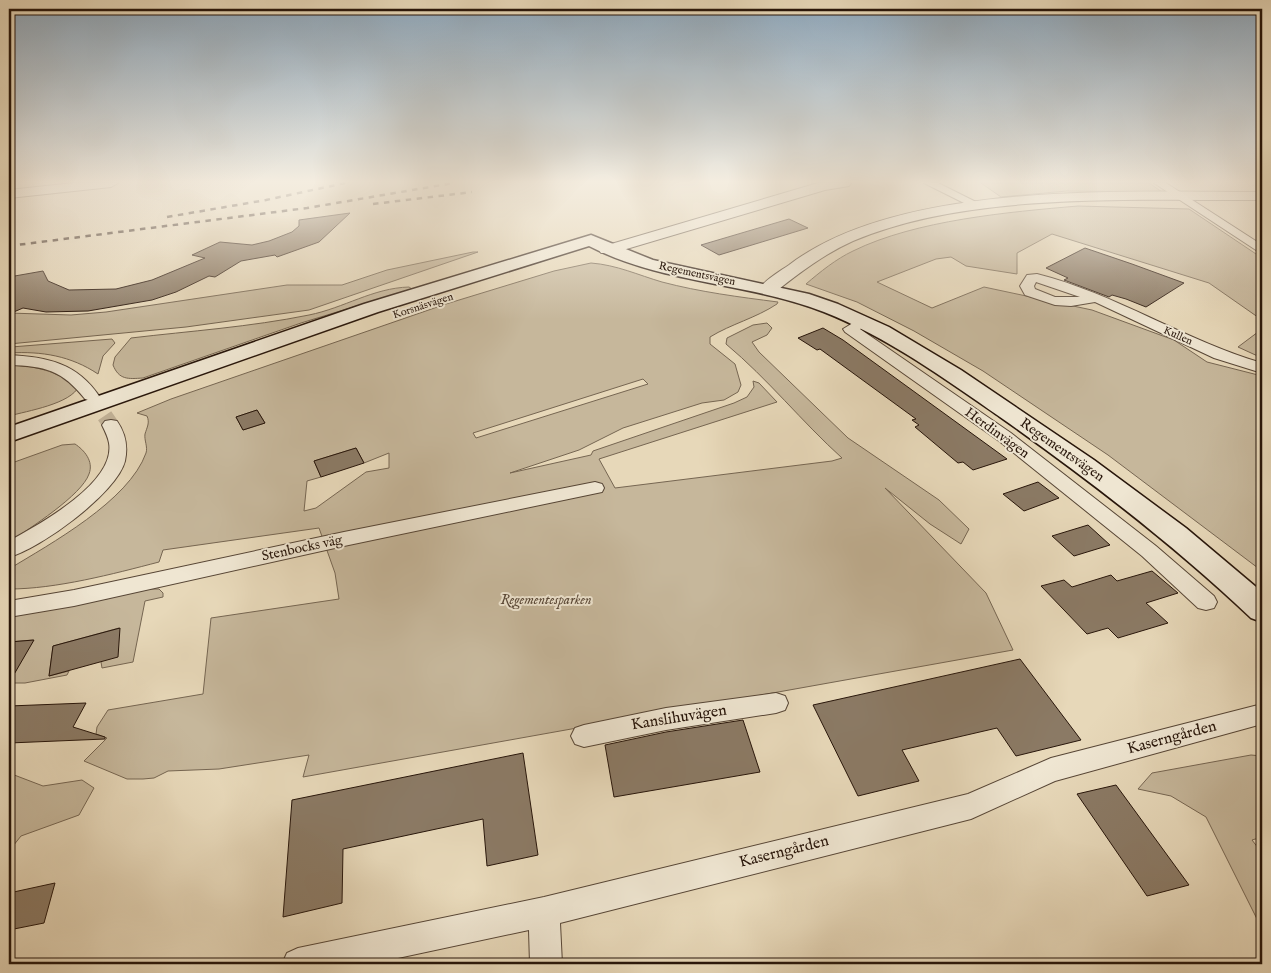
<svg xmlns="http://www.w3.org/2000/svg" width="1271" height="973" viewBox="0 0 1271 973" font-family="'IM FELL English',serif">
  <rect width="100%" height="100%" fill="#e7d8b9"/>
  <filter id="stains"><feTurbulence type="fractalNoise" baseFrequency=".004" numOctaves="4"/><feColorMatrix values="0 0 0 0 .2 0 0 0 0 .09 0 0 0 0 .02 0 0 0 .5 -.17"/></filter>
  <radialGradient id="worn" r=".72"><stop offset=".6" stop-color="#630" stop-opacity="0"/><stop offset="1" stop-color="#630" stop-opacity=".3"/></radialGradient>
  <path fill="#c6b79b" stroke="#766652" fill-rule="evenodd" d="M981,183H1149L1162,192L1067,191L1001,197Z
    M1078,206L1189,209L1262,258V320L1209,283L1052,234L1017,253V274L966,266L951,257L936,259L877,282L932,308L984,287L1092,310L1174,340L1207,362L1262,376V571L1108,455L983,371L914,331L857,302L806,284C820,272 836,259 853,251C916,220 1009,212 1078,206Z
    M473,252H478L309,310L186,327L9,344V313L71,315L106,312L287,285H342L387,270Z
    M591,263C617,265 638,275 662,282C700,292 739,297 778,302L777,304C756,318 731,324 710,337V344L735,364L741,385L738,392L724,400L702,403L623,428L579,450L510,473L591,455L593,451L734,403L747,397L754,387L753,381L759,383L777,402L599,459L615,488L832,461L842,458C802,422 768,379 726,344L727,338L753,325L767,323L772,328L767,335L752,342L759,352L848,438L939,500L969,529L961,544L930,524L885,488L986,593L1013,650L303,777L309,755L219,769L168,771L154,778L143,779H127L84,761L107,738L96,734L97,727L108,710L203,694L211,618L339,599L335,573L319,528L163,550L159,562C113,574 56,589 9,589V569C50,544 129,501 146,453C148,447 144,440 145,434C147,427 150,423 147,416L137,413L171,399L446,304L554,271ZM643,379L648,384L476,438L473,433ZM257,410L265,423L243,430L236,417ZM356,448L364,463L389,453V468L366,472L316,508L304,511L307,481L321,477L314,461Z
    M409,287L412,289L301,323L143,378C128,379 119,380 113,365L115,357L131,338C190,331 250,327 309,315C344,308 373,288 409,287Z
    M1262,329V358L1238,347Z
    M112,339L115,343L103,356L98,374C71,356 42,351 9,353V348L11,347Z
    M9,365C38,366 54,371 79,386C71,404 27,411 9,416Z
    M75,444C84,450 94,461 89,474C82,495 29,529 9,542V464L62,445Z
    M144,589H159L163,593V597L145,601L133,662L102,668L101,662L119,628L53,646L49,676L69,671L67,675L25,683H9V673L15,672L33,640L9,642V614L106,599Z
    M1251,755L1262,756V837L1252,840L1262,853V929L1206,817L1171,796L1138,789L1152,773Z
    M9,773L43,786L82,780L94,788L79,815L21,836L9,851Z"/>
  <path fill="#8b7a65" stroke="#27150a" d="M350,213L319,242L277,257L275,255L241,261L215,277L209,276L176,292L152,300L88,311L46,312L23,308L9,314V277L43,271L48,281L69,290L116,289L152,280L205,258L192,255L220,242L252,245L269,241L292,232L299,226V220Z
    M789,219L808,228L719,255L701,245Z
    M1085,248L1132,264L1184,283L1146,307L1126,299L1112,295L1109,297L1064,280L1068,278L1046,268Z
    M823,328L843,340L1007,459L973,470L963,462L958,463L915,427L919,425L912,420L916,419L820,349L817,350L798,338Z
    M257,410L265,423L243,430L236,417Z
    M356,448L364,463L321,477L314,461Z
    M1038,482L1059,498L1024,511L1003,494Z
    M1088,525L1110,545L1074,556L1052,536Z
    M1152,571L1178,593L1146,603L1168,623L1118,638L1108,628L1087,634L1041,586L1064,580L1072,587L1111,575L1117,581Z
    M120,628L118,657L49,676L53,646Z
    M34,640L9,683V642Z
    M1020,659L1081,740L1016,756L997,728L902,750L919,781L858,796L813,705Z
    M86,703L73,727L105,737V739L9,743V706Z
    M743,720L760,772L614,797L605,745L666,732Z
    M523,753L538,855L487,866L483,819L343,849L342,903L283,917L292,800Z
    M1116,785L1189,885L1147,896L1077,794Z
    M55,883L44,923L9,930V893Z"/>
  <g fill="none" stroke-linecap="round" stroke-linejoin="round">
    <path stroke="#c1b196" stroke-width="16" stroke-dasharray="16 8" stroke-linecap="butt" d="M91,396L111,425"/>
    <defs>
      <path id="minor" d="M924,183H938L982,205L976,208L972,207Z
        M1154,183H1166L1262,245V254Z
        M1037,274C1116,294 1184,340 1262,363V373L1214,358L1095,302L1071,306L1055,305L1025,295L1020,286L1027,275ZM1036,282L1080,297H1055L1035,289L1034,286Z
        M861,318L868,322L860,329L1011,433L1156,546L1214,596L1217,602L1214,608L1206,610L1198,608L1142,556L999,441L845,332L843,329Z
        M9,355C47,357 77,363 99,396L91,401L85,399C62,370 45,366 9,365Z
        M111,420L117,421C126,434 128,447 125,461C117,493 40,549 9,557V541C38,525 116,483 109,443C108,437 105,431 102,425L105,421Z
        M595,482L602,484L604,488L602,492L344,546L74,606L9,617V601L74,590L344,532Z
        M776,693L785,696L788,703L785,710L776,713L666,730L584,747L575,744L571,736L575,728L584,725L666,708Z
        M1262,704V724L1055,781L971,819L560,923L562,964H530L529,930L370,964H282L287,953L298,948L544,897L968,794L1051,758Z"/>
      <path id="tertiary" d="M73,183H118L111,187L9,198V190Z
        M818,183H851L849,186L825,190L613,253H601L599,250L601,247Z
        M1262,192V200C1136,201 970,191 853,241C824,254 799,273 774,293H762L759,289C766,279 779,272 789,265C900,180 1127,192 1262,192Z"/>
      <path id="secondary" d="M591,235L653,260L809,294L838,304L889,327L961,370L1094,460L1186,528L1262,592V622L1251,618C1173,544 1088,479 1000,417C944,378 887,337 824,312C747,282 663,284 589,246L378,312L9,442V427L364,304Z"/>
    </defs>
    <use href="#minor" stroke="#574636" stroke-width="2"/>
    <use href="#tertiary" stroke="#574636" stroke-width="2"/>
    <use href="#secondary" stroke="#27150a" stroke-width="3"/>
    <use href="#minor" fill="#efe6d2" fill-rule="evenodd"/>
    <use href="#tertiary" fill="#efe6d2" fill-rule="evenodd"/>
    <use href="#secondary" fill="#efe6d2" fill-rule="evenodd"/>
    <path stroke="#27150a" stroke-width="2.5" stroke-dasharray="5.5 5.5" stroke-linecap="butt" d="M373,204L472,192
      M167,217L266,200L345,183
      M9,246L307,208L453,183"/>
  </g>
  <linearGradient id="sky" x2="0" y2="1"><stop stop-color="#8da8be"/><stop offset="0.57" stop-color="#f4ede0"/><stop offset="1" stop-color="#f4ede0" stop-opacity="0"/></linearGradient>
  <rect width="1271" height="319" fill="url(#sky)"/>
  <g text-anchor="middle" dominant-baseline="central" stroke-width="4" stroke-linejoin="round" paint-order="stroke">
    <g font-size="11" fill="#27150a" stroke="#efe6d2">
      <text transform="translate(697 274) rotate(12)">Regementsvägen</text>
      <text transform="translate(423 306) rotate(-18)">Korsnäsvägen</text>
      <text transform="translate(1178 336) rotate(24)">Kullen</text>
    </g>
    <g font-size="14" fill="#27150a" stroke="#efe6d2">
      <text transform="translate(997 433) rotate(36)">Herdinvägen</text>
      <text transform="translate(1062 450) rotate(35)">Regementsvägen</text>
      <text transform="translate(302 548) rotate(-12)">Stenbocks väg</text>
    </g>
    <g font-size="14" font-style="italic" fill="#574636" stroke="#efe6d2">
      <text x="546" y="600">Regementesparken</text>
    </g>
    <g font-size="16" fill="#27150a" stroke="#efe6d2">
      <text transform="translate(679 718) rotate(-9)">Kanslihuvägen</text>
      <text transform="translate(1172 738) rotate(-15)">Kaserngården</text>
      <text transform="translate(784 852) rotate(-14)">Kaserngården</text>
    </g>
  </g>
  <rect width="1271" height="973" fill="none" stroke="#e7d8b9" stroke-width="30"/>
  <rect x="10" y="10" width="1251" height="953" fill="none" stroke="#27150a" stroke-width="2.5"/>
  <rect x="15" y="15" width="1241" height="943" fill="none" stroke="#27150a"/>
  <rect width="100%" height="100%" filter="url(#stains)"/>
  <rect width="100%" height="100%" fill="url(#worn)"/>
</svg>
